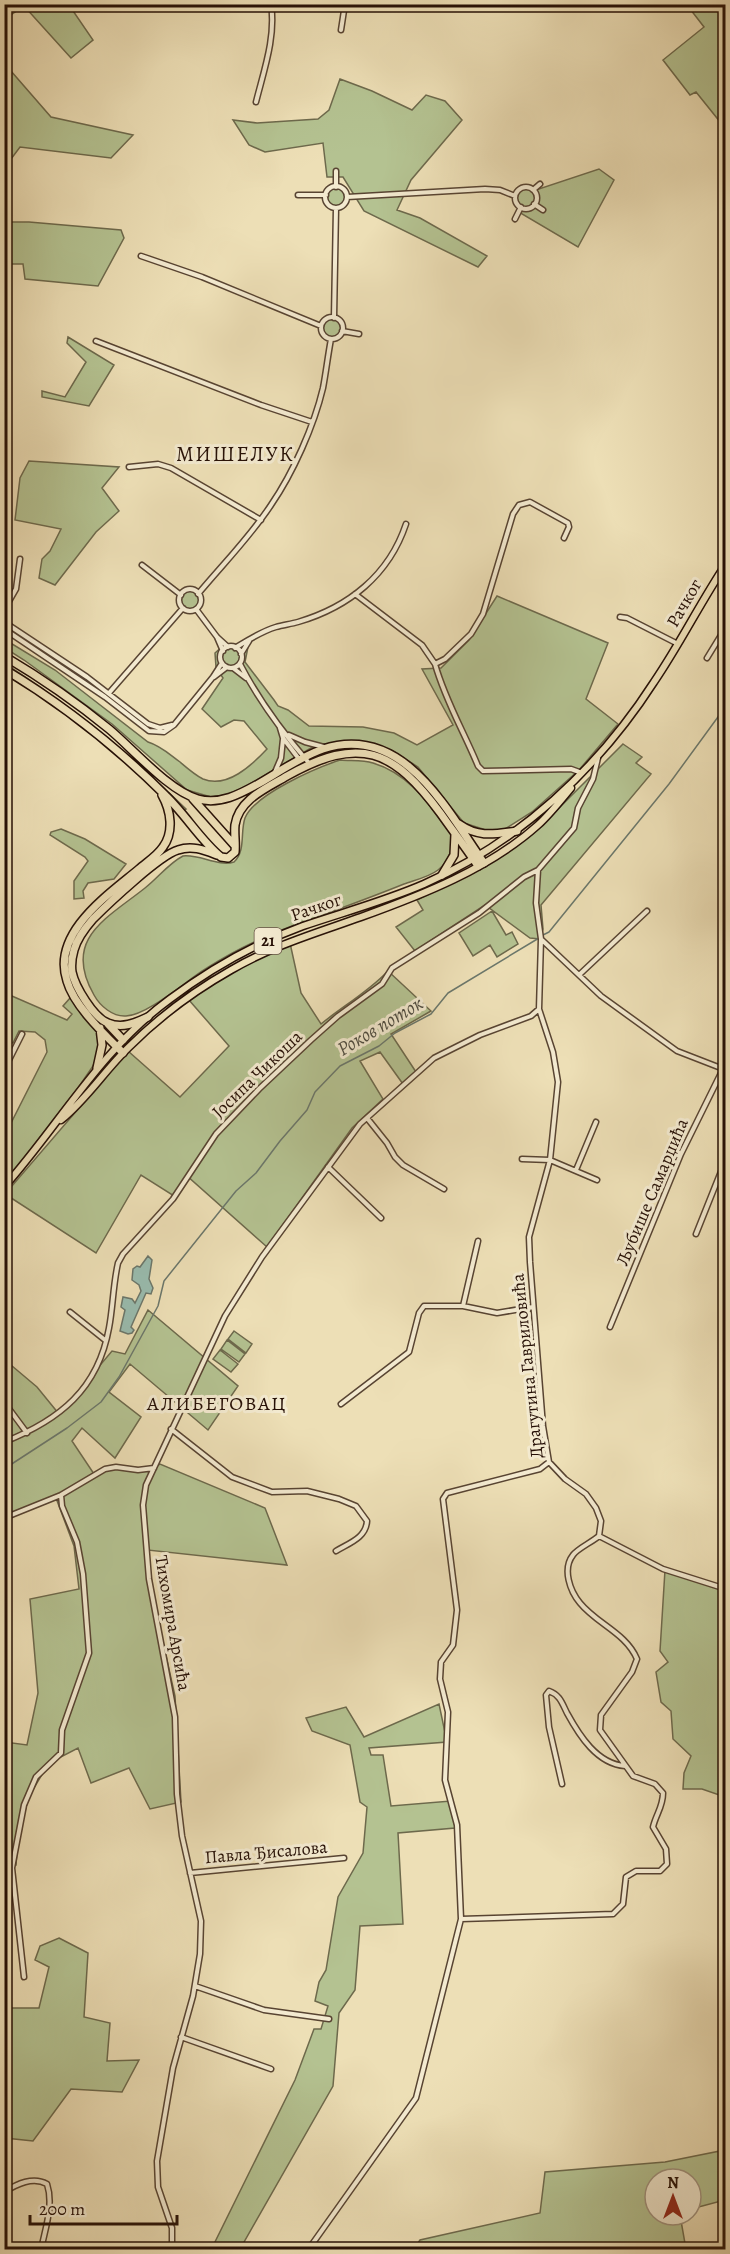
<svg xmlns="http://www.w3.org/2000/svg" width="730" height="2254" viewBox="0 0 730 2254" font-family="Alegreya,serif">
  <rect width="100%" height="100%" fill="#eddfb6"/>
  <filter id="stains"><feTurbulence type="fractalNoise" baseFrequency=".00333" numOctaves="4"/><feColorMatrix values="0 0 0 0 .2 0 0 0 0 .09 0 0 0 0 .02 0 0 0 .5 -.17"/></filter>
  <radialGradient id="worn" r=".72"><stop offset=".6" stop-color="#630" stop-opacity="0"/><stop offset="1" stop-color="#630" stop-opacity=".3"/></radialGradient>
  <path fill="#b4c291" stroke="#6d694c" stroke-width="1.5" d="M69,5L93,40L71,58L24,6L8,17V32L5,37V5Z
    M687,5H725V128L696,92L690,95L663,60L704,27Z
    M4,63L51,117L133,135L111,158L20,147L11,159L5,160Z
    M340,79L372,91L412,110L426,95L445,101L462,120L411,180L397,210L420,218L487,256L478,267L364,211L343,177H327L323,143L265,152L249,145L233,120L257,123L318,119L329,110Z
    M599,169L614,180L578,247L517,211L520,205L516,196L522,189L528,188L533,191Z
    M327 197a9 9 0 1 1 18 0a9 9 0 1 1-18 0Z
    M5,222H29L121,230L124,238L98,286L25,279L23,264H5Z
    M323 328a9 9 0 1 1 18 0a9 9 0 1 1-18 0Z
    M68,337L114,365L89,406L42,397V391L65,397L86,362L67,343Z
    M29,461L119,467L102,488L119,511L96,532L55,585L39,578L42,559L50,551L61,529L15,520L20,478Z
    M181 600a9 9 0 1 1 18 0a9 9 0 1 1-18 0Z
    M497,596L608,643L586,699L618,724L579,770L532,812L505,829L489,831L464,823L418,767L393,751L369,743L336,742L311,748L243,788L226,795L211,797L187,790L112,724L24,660L5,648L4,639L55,670L148,742C161,746 169,754 180,762C187,768 195,775 203,779C227,789 252,765 267,749L244,721L234,720L221,727L202,709L223,678L216,667L215,653L225,644L248,647L245,662L274,700L278,706L288,710L309,726L363,727L394,733L417,745L453,725L422,669L441,668L469,640Z
    M4,663C70,705 130,754 186,809L184,810L152,779L31,683L5,666Z
    M623,744L642,757L636,763L651,774L541,905L543,929L540,939L530,938L485,905L415,951L396,927L423,910L417,900L481,868L539,828Z
    M340,760C351,761 363,760 373,763C410,774 429,805 451,834C455,845 448,863 438,870C429,877 415,880 404,884C372,897 339,909 306,921C271,933 238,948 207,968C187,980 148,1015 126,1016C113,1017 100,1006 94,995C62,939 106,919 145,888C158,878 169,863 183,856C200,854 218,867 234,862C246,851 240,832 245,818C255,794 316,768 340,760Z
    M61,829L85,839L126,864L114,879L88,883L83,891L84,898L74,899V881L88,861L85,857L50,835L51,832Z
    M492,911L506,935L512,932L518,944L497,957L490,945L473,956L459,933Z
    M290,943L301,993L321,1024C343,1006 368,992 388,971L431,1011L391,1034L416,1072L403,1084L380,1052L360,1061L383,1099L352,1128L267,1247L187,1176L174,1196L141,1175L96,1253L5,1194L128,1051L180,1097L229,1046L189,1000L216,978Z
    M5,993L67,1020L72,1014L63,1006L71,997L96,1030L100,1044L97,1055L93,1066L78,1088L5,1183V1135L47,1052L45,1040L35,1032L19,1031L13,1043L5,1039Z
    M148,1310L238,1386L208,1430L130,1364L109,1392L141,1417L115,1458L82,1428L72,1441L94,1474L113,1465L151,1469L160,1464L265,1508L287,1565L148,1550L154,1602L175,1696L181,1802L150,1809L129,1768L91,1783L78,1748L49,1763L29,1796L18,1838L16,1865L5,1867V1742L27,1745L38,1693L30,1599L79,1589L74,1546L56,1498L5,1517V1360L37,1387L59,1414L112,1351L125,1354Z
    M234,1331L252,1344L246,1353L228,1339Z
    M227,1340L245,1354L239,1362L221,1349Z
    M220,1350L238,1364L231,1372L213,1359Z
    M665,1570L725,1590V1797L702,1789H683L684,1773L691,1756L673,1739L671,1711L661,1702L656,1672L668,1662L660,1651Z
    M439,1704L447,1742L369,1748L371,1755H383L391,1806L451,1801L455,1828L398,1833L403,1924L360,1926L355,1990L339,2013L333,2086L240,2249L211,2250L295,2080L314,2029H321L328,2006L315,2001L319,1982L326,1970L338,1897L363,1853L367,1807L360,1802L350,1745L312,1731L306,1718L346,1707L364,1737Z
    M59,1938L88,1953L84,2017L110,2023L107,2061L139,2060L122,2092L71,2089L33,2141L5,2138V2008H39L49,1967L35,1960L40,1946Z
    M725,2150V2200L691,2209V2179H655V2215H680L686,2249H414L420,2240L540,2213L545,2172L665,2162Z"/>
  <path fill="#99bcaf" stroke="#6b776b" stroke-width="1.5" d="M148,1256L152,1260L149,1279L153,1288L151,1294L146,1293L131,1327L134,1330L132,1333L128,1334L120,1331L125,1310L121,1307L123,1297L132,1299L135,1303L141,1291L139,1285L132,1280L133,1269L137,1266L140,1267Z"/>
  <g fill="none" stroke-linecap="round" stroke-linejoin="round">
    <path stroke="#6b776b" stroke-width="1.5" d="M543,935L549,932L669,784L726,706
      M4,1469L67,1428L101,1402L119,1377L158,1306L164,1281L236,1191L256,1173L280,1141L307,1110L315,1092L340,1066L379,1046L395,1033L431,1014L448,993L539,938"/>
    <defs>
      <path id="minor" d="M341,30L345,4
        M256,102C264,70 276,37 271,4
        M336,171V187
        M325 197a11 11 0 1 1 22 0a11 11 0 1 1-22 0Z
        M515 198a11 11 0 1 1 22 0a11 11 0 1 1-22 0Z
        M533,190L540,184
        M298,195H326
        M347,197L485,189L500,190L515,196
        M534,204L543,210
        M515,219L521,207
        M141,256L202,277L321,326
        M321 328a11 11 0 1 1 22 0a11 11 0 1 1-22 0Z
        M334,318L336,208
        M342,331L359,334
        M96,341L261,405L312,422
        M129,467L158,464L171,468L261,520
        M142,565L181,595
        M179 600a11 11 0 1 1 22 0a11 11 0 1 1-22 0Z
        M198,594C223,564 250,537 271,505C293,473 314,426 323,388C326,372 328,355 331,339
        M355,594L422,645L435,664L445,659L471,634L483,614L513,514L519,505L530,502L568,523L569,527L564,538
        M196,609L217,637L228,647
        M4,610L16,589L20,559
        M620,617L627,618L678,644
        M4,622L87,677L148,724L160,728L172,725
        M4,629L105,697L149,731L164,732L174,725L213,677L222,663
        M217,637L223,651
        M220 657a11 11 0 1 1 22 0a11 11 0 1 1-22 0Z
        M235,648C248,640 262,631 276,627C283,625 291,624 298,622C349,607 389,575 406,524
        M241,654L249,641
        M707,658L726,627
        M240,664C258,699 283,733 309,763
        M435,664C445,700 464,732 478,766L483,771L571,769L582,773
        M233,668L246,678
        M214,677L227,667
        M109,693L183,608
        M280,728L283,738L299,759
        M289,735L305,742L324,747
        M275,772L281,758L283,739
        M542,940L601,996L677,1051L726,1070
        M579,975L647,911
        M4,1070L22,1034
        M367,1118L387,1143L395,1157L403,1165L444,1189
        M522,1159L550,1160L597,1180
        M328,1167L381,1218
        M576,1170L596,1122
        M696,1234L726,1159
        M463,1306L478,1241
        M70,1312L105,1340
        M610,1327L681,1154L723,1069
        M4,1402L27,1433
        M341,1404L409,1352L419,1313L424,1306H463L497,1313L533,1307
        M171,1429L232,1477L272,1492L307,1491L339,1499L356,1506L367,1521C366,1538 349,1543 336,1551
        M4,1442C60,1420 98,1389 109,1328C113,1307 113,1285 118,1263L123,1254L173,1199L216,1134L259,1089L311,1040L338,1016L382,984L392,968L479,913L524,877L538,870L574,828L578,808L593,779L598,758
        M4,1518L61,1495L105,1469L116,1467L138,1470L154,1468
        M599,1536L663,1569L726,1589
        M562,1784L549,1727L546,1695L549,1691C560,1695 562,1703 567,1713C579,1735 597,1764 625,1766
        M190,1873L344,1858
        M461,1919L457,1825L445,1780L448,1712L440,1679L441,1662L453,1645L457,1610L443,1499L447,1493L540,1469L549,1462
        M24,1977L12,1868L24,1805L36,1777L61,1753L62,1730L89,1653L83,1574L77,1542L62,1506L61,1495
        M195,1986L264,2010L329,2019
        M181,2037L271,2069
        M4,2192C17,2184 33,2176 47,2184C54,2205 45,2229 41,2250
        M169,2250L172,2243V2228L158,2187L157,2161L173,2068L193,1996L200,1954L201,1921L182,1836L177,1794L175,1717L149,1579L143,1505L146,1485L225,1316L262,1257L360,1124L434,1058L480,1035L531,1016L539,1009
        M308,2250L416,2098L461,1919L613,1914L623,1904L626,1877L636,1871H660L667,1864L666,1849L653,1827C656,1814 663,1807 663,1793L655,1784L633,1776L600,1730L601,1715L632,1672L637,1659C626,1633 597,1624 580,1603C570,1591 562,1569 573,1555C577,1549 592,1542 599,1536L601,1521L596,1508L586,1494L565,1479L549,1462L543,1426L530,1262L529,1237L550,1160L558,1082L553,1052L539,1009L541,939L536,903L538,870"/>
      <path id="primary" d="M61,1120C87,1099 105,1070 129,1047C159,1017 194,991 231,970C272,946 316,933 361,917C422,895 489,869 538,825C550,814 561,800 571,788
        M4,1187C60,1124 100,1050 170,999C210,969 256,943 303,926C344,912 385,901 424,884C519,842 598,769 654,682C680,644 700,603 726,564"/>
      <path id="trunk" d="M4,656C41,678 76,702 109,729C133,749 169,791 198,799C220,805 240,794 258,784C279,772 300,757 323,749C403,723 446,809 484,863
        M4,669C62,704 118,748 166,796C185,814 202,842 221,857L228,858L235,852C236,843 234,834 235,825C239,799 267,788 287,776C360,735 393,749 441,814C453,831 466,848 478,866
        M193,799L235,846
        M459,824C479,838 494,834 517,831
        M442,875L454,855L455,834
        M148,1017C135,1023 122,1029 108,1023C94,1018 75,987 72,972C71,965 72,957 74,950C77,939 86,927 93,919C108,904 160,855 178,850C192,845 204,850 217,855
        M108,1024L123,1040
        M123,1053C105,1035 74,1006 67,981C51,933 108,895 139,869C147,862 157,856 163,847C174,832 171,811 162,795
        M97,1068L102,1045L100,1028"/>
    </defs>
    <use href="#minor" stroke="#584432" stroke-width="7"/>
    <use href="#primary" stroke="#261006" stroke-width="9"/>
    <use href="#trunk" stroke="#261006" stroke-width="10"/>
    <use href="#minor" stroke="#f3ead0" stroke-width="4"/>
    <use href="#primary" stroke="#eddfb6" stroke-width="6"/>
    <use href="#trunk" stroke="#eddfb6" stroke-width="7"/>
  </g>
  <g text-anchor="middle" dominant-baseline="central" stroke-width="6" stroke-linejoin="round" paint-order="stroke">
    <rect fill="#f3ead0" stroke="#645143" stroke-width="1.5" x="254.5" y="928" width="27" height="26" rx="4.5"/>
    <g font-size="16" font-weight="bold" fill="#261006">
      <text x="268" y="941">21</text>
    </g>
    <g font-size="18" fill="#261006" stroke="#f3ead0">
      <text transform="translate(684 603) rotate(-60)">Рачког</text>
      <text transform="translate(316 907) rotate(-19)">Рачког</text>
      <text transform="translate(257 1074) rotate(-44)">Јосипа Чикоша</text>
      <text transform="translate(652 1192) rotate(-67)">Љубише Самарџића</text>
      <text transform="translate(527 1366) rotate(-96)">Драгутина Гавриловића</text>
      <text transform="translate(173 1623) rotate(80)">Тихомира Арсића</text>
      <text transform="translate(266 1852) rotate(-5)">Павла Ђисалова</text>
    </g>
    <g font-size="20" font-style="italic" fill="#4e4c41" stroke="#f3ead0">
      <text transform="translate(380 1026) rotate(-31)">Роков поток</text>
    </g>
    <g font-size="20" letter-spacing="1.5" fill="#261006" stroke="#f3ead0">
      <text x="217" y="1403">АЛИБЕГОВАЦ</text>
    </g>
    <g font-size="21" letter-spacing="1.5" fill="#261006" stroke="#f3ead0">
      <text x="235" y="454">МИШЕЛУК</text>
    </g>
  </g>
  <rect width="730" height="2254" fill="none" stroke="#eddfb6" stroke-width="24"/>
  <rect x="6" y="6" width="718" height="2242" fill="none" stroke="#261006" stroke-width="3"/>
  <rect x="12" y="12" width="706" height="2230" fill="none" stroke="#261006" stroke-width="1.5"/>
  <g transform="translate(673 2197)"><circle r="28" fill="#f3ead0" stroke="#a1937f" stroke-width="1.5"/>
  <path d="M0-4.5L10 22L0 15L-10 22Z" fill="#8f2418"/>
  <text y="-9" font-size="16" font-weight="bold" text-anchor="middle" fill="#261006">N</text>
  </g>
  <path d="M30 2215v9h147v-9" fill="none" stroke="#261006" stroke-width="3"/>
  <text x="39" y="2215" font-size="18" fill="#261006" stroke="#f3ead0" stroke-width="4.5" paint-order="stroke">200 m</text>
  <rect width="100%" height="100%" filter="url(#stains)"/>
  <rect width="100%" height="100%" fill="url(#worn)"/>
</svg>
